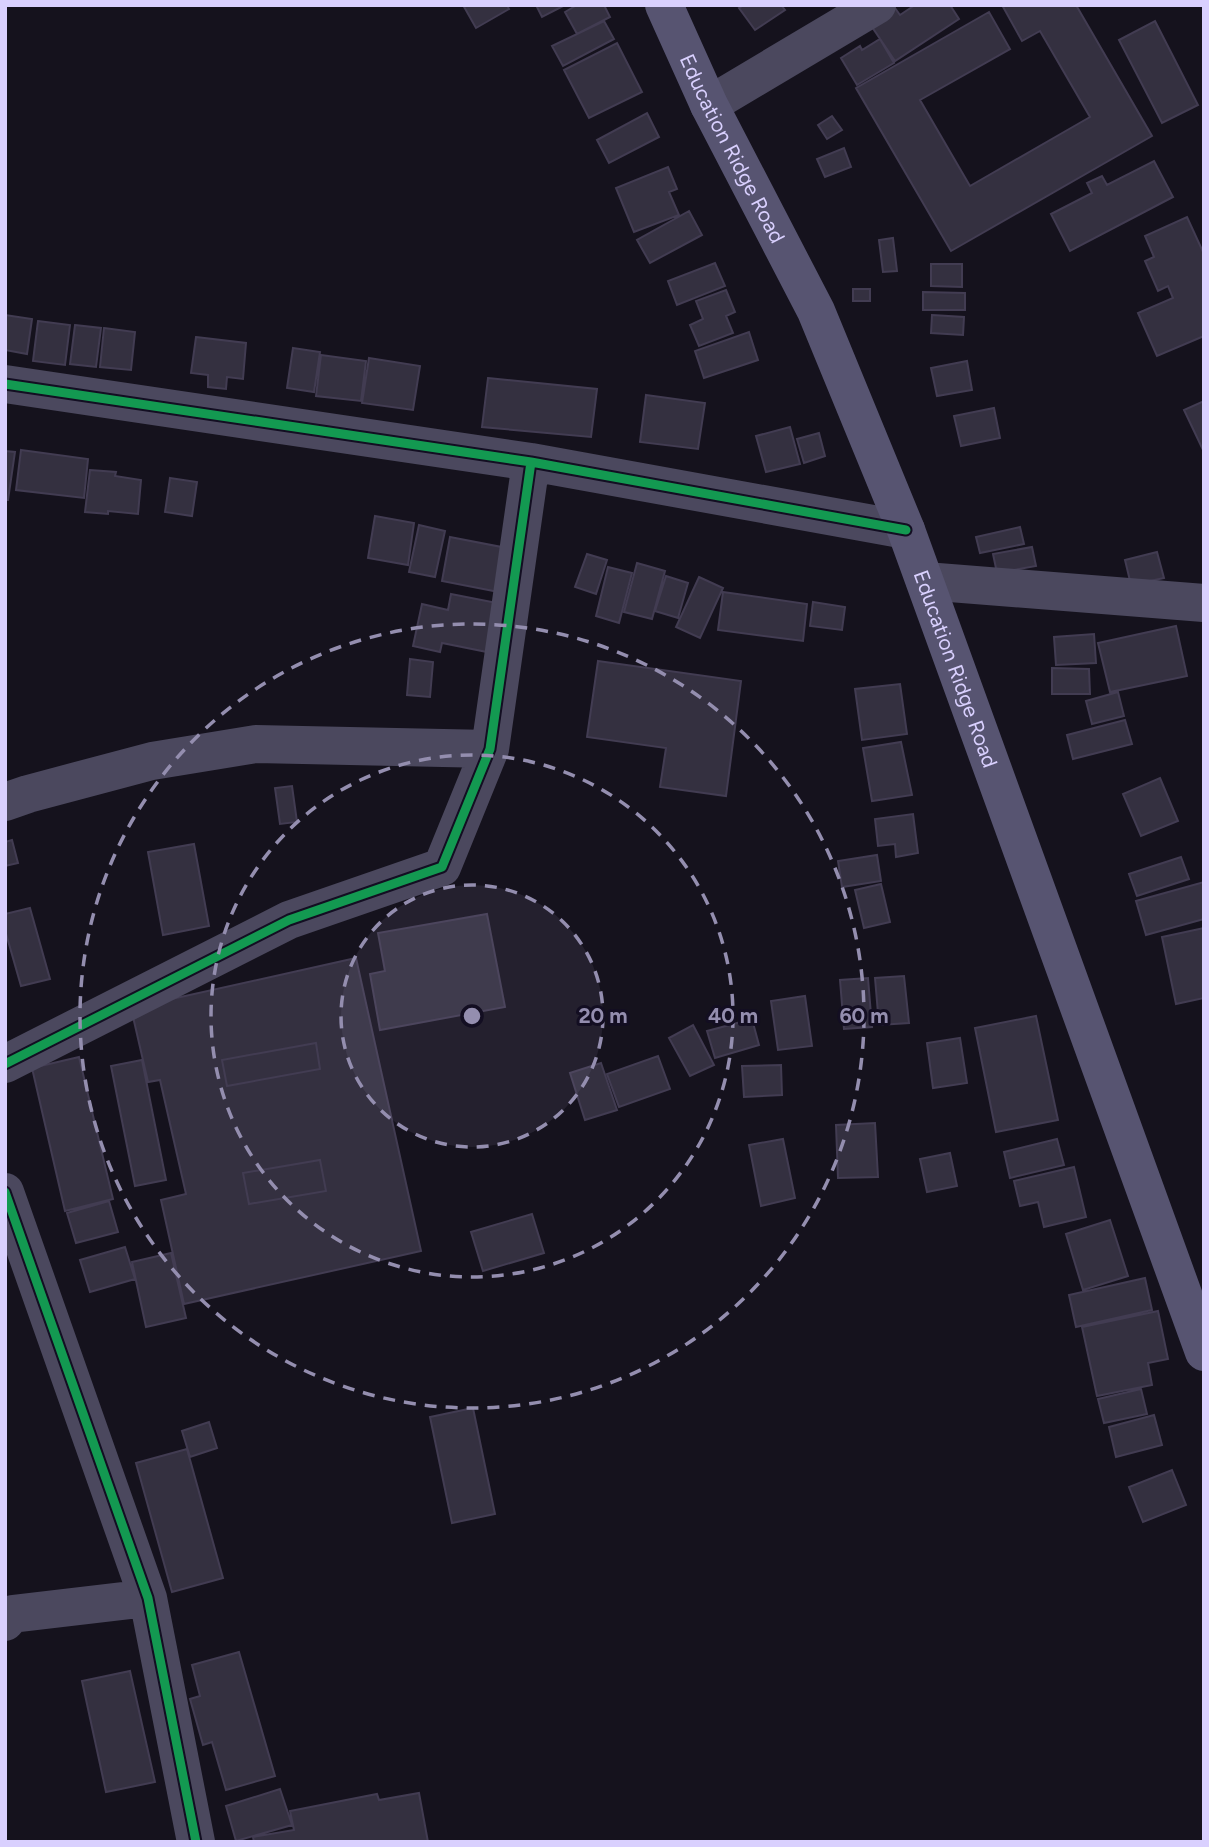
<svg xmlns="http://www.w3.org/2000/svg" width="1209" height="1847" viewBox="0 0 1209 1847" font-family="Figtree,sans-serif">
  <rect width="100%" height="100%" fill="#15121d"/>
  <path fill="#343040" stroke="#423c52" stroke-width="2" fill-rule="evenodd" d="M463,5H507L509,9L476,28Z
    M536,5H565L542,17Z
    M577,5H604L610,17L577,34L565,12Z
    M744,5H781L785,10L755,30L739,8Z
    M915,5H950L959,19L895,61L870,24L895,8L900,15Z
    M1002,5H1076L1152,136L951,251L856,88L989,12L1010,49L920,100L970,186L1090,117L1040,31L1022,41Z
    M604,21L614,39L563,66L552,46Z
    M1155,21L1198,105L1162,123L1119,40Z
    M880,39L894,63L857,85L841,58L860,46L862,50Z
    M617,43L642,92L589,118L564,70Z
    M647,113L659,137L609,163L597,140Z
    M832,116L842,130L827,139L818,125Z
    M844,148L851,167L825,177L817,159Z
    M1154,161L1173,197L1070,251L1051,214L1092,193L1087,183L1102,176L1107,185Z
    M668,167L677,189L669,192L679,215L634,232L616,188Z
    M689,211L702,235L650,263L637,240Z
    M1187,217L1204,254V336L1157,356L1138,313L1173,298L1168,286L1158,291L1145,261L1154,257L1145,236Z
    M893,238L897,271L883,272L879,240Z
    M715,263L725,286L677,305L668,281Z
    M931,264H962V287L931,286Z
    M853,289H870V301H853Z
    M726,290L735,312L726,316L733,333L699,346L690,325L703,319L696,301Z
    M923,292L965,293V310H923Z
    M5,315L32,319L27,354L5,350Z
    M932,315L964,317L963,335L931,333Z
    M38,321L70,325L65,365L33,361Z
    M75,325L101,328L96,367L70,364Z
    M104,328L135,332L131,370L100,367Z
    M749,332L758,360L704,378L695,351Z
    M196,337L246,343L243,379L227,377L226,389L208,387V375L191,373Z
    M293,348L320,352L314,392L287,388Z
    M321,355L366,361L361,401L316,396Z
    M369,358L420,366L413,410L362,403Z
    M967,361L972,390L937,396L931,368Z
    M488,378L597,389L591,437L482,427Z
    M646,395L705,403L698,449L640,442Z
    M1204,401V450H1203L1184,410Z
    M994,408L1000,438L961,446L954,416Z
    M790,427L800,464L766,472L756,436Z
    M819,433L825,456L804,463L797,439Z
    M21,450L88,459L84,498L16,490Z
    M5,451L15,452L8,500H5Z
    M90,470L116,472L115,476L141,480L138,514L108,511V514L85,512Z
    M170,478L197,482L192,516L165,512Z
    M375,516L414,523L408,565L368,558Z
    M419,525L445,531L435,577L409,572Z
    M1020,527L1024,544L980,553L976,537Z
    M450,537L512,549L504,593L442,581Z
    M1032,547L1036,566L997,573L993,554Z
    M1157,552L1164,578L1131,585L1125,560Z
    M587,554L607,560L596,594L575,587Z
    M637,563L665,571L652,619L624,612Z
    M608,567L632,573L619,623L596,616Z
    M666,576L688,583L678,618L655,611Z
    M699,577L723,588L700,638L676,627Z
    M723,592L807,604L803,641L718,630Z
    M451,594L497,603L487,652L442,643L440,652L413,646L422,604L448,610Z
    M813,602L845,607L842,630L810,626Z
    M1176,626L1187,676L1110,692L1098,643Z
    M1094,634L1096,663L1056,665L1054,637Z
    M410,659L433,662L430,697L407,695Z
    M598,661L741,681L726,796L660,787L666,748L587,737Z
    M1052,668L1089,669L1090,694H1052Z
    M900,684L907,734L862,740L855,689Z
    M1118,692L1124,716L1092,724L1086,701Z
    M1125,720L1132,744L1073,759L1067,735Z
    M901,742L912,795L872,801L863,748Z
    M1160,778L1178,821L1141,836L1123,794Z
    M292,786L297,822L280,824L275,788Z
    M913,814L918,853L896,857L895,844L878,846L875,819Z
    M12,840L18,863L5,866V842Z
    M194,844L209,926L163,935L148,852Z
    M877,855L881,881L842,887L838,861Z
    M1181,857L1189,879L1137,896L1129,874Z
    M1204,882V919L1146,935L1136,901Z
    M881,884L890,922L864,928L855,890Z
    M30,908L50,979L21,986L5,930V914Z
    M487,914L505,1007L380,1030L370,974L385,971L378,933Z
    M1204,928V998L1176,1004L1162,937Z
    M356,958L421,1251L184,1304L161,1200L186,1194L160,1080L148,1082L131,1008ZM316,1043L320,1069L227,1086L222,1060ZM320,1160L326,1191L249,1204L243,1173Z
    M904,976L909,1023L879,1025L875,978Z
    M868,978L872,1027L844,1029L840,980Z
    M805,996L812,1046L778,1050L771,1001Z
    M1036,1016L1058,1120L996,1132L975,1028Z
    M752,1019L759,1045L715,1058L707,1031Z
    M693,1025L714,1065L690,1076L669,1038Z
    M960,1038L967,1083L933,1088L927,1043Z
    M316,1043L320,1069L227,1086L222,1060Z
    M658,1056L670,1089L619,1107L607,1074Z
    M79,1057L113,1199L65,1211L32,1068Z
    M142,1060L166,1180L135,1186L111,1066Z
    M601,1063L617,1110L585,1120L570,1073Z
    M781,1065L782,1095L744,1097L742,1066Z
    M875,1123L878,1177L838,1178L836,1125Z
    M783,1139L795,1198L761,1206L749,1145Z
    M1057,1139L1064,1165L1010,1178L1004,1152Z
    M950,1153L957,1186L927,1192L920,1159Z
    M320,1160L326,1191L249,1204L243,1173Z
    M1074,1167L1086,1217L1044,1227L1038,1202L1020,1206L1014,1181Z
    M109,1201L118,1232L76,1243L67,1213Z
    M532,1214L544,1253L483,1271L471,1232Z
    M1110,1220L1128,1276L1083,1290L1066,1234Z
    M125,1247L135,1279L90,1292L80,1260Z
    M171,1253L186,1318L146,1327L132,1262Z
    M1145,1278L1152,1310L1076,1327L1069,1295Z
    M1158,1311L1168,1359L1148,1363L1152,1385L1097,1396L1082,1327Z
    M1141,1389L1147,1414L1104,1423L1098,1399Z
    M473,1408L495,1514L452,1523L430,1417Z
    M1154,1415L1162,1445L1116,1457L1109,1427Z
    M209,1422L217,1448L190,1457L182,1431Z
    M187,1449L223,1578L172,1592L136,1463Z
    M1172,1470L1186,1505L1143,1522L1129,1487Z
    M239,1652L275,1776L226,1790L212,1742L203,1745L190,1699L200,1696L192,1665Z
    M130,1671L155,1782L106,1792L82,1681Z
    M280,1789L292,1825L236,1841L226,1806Z
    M419,1793L428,1842H254L253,1837L294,1830L290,1811L377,1794L379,1800Z"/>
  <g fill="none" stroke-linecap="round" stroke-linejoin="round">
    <path stroke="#4b485e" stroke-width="38" d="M709,105L877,5
      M5,384L531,462L906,530
      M925,581L1204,603
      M5,802L28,794L152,761L256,744L490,749
      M5,1064L289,920L442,867L490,749L531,462
      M5,1192L148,1598L196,1842
      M5,1622L12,1614L148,1598"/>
    <path stroke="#575471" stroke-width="38" id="s1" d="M664,5L709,105L816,311L906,530L1204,1352"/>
    <defs>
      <path id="cycleway" d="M5,384L531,462L906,530
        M5,1064L289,920L442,867L490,749L531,462
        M5,1192L148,1598L196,1842"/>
    </defs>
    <use href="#cycleway" stroke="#130e22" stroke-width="13"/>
    <use href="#cycleway" stroke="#139951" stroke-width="9"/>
  </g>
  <circle cx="472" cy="1016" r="131" fill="#948eaf" fill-opacity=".12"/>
  <g fill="none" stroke="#948eaf" stroke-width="3.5" stroke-dasharray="12 9">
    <circle cx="472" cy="1016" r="131"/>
    <circle cx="472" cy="1016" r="261"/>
    <circle cx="472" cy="1016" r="392"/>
  </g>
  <g text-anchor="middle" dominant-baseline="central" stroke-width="6" stroke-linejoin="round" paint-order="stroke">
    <g font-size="21" fill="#d9d0fe" stroke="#130e22">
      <text stroke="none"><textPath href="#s1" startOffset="159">Education Ridge Road</textPath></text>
      <text stroke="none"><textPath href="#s1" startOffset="726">Education Ridge Road</textPath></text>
    </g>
  </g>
  <circle cx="472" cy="1016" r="10" fill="#948eaf" stroke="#130e22" stroke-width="3.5"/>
  <g font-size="21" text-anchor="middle" font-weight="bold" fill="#948eaf" stroke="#130e22" stroke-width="6" stroke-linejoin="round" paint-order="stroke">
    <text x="603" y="1023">20 m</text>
    <text x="733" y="1023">40 m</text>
    <text x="864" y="1023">60 m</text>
  </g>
  <rect width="1209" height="1847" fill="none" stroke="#d9d0fe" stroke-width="14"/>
</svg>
